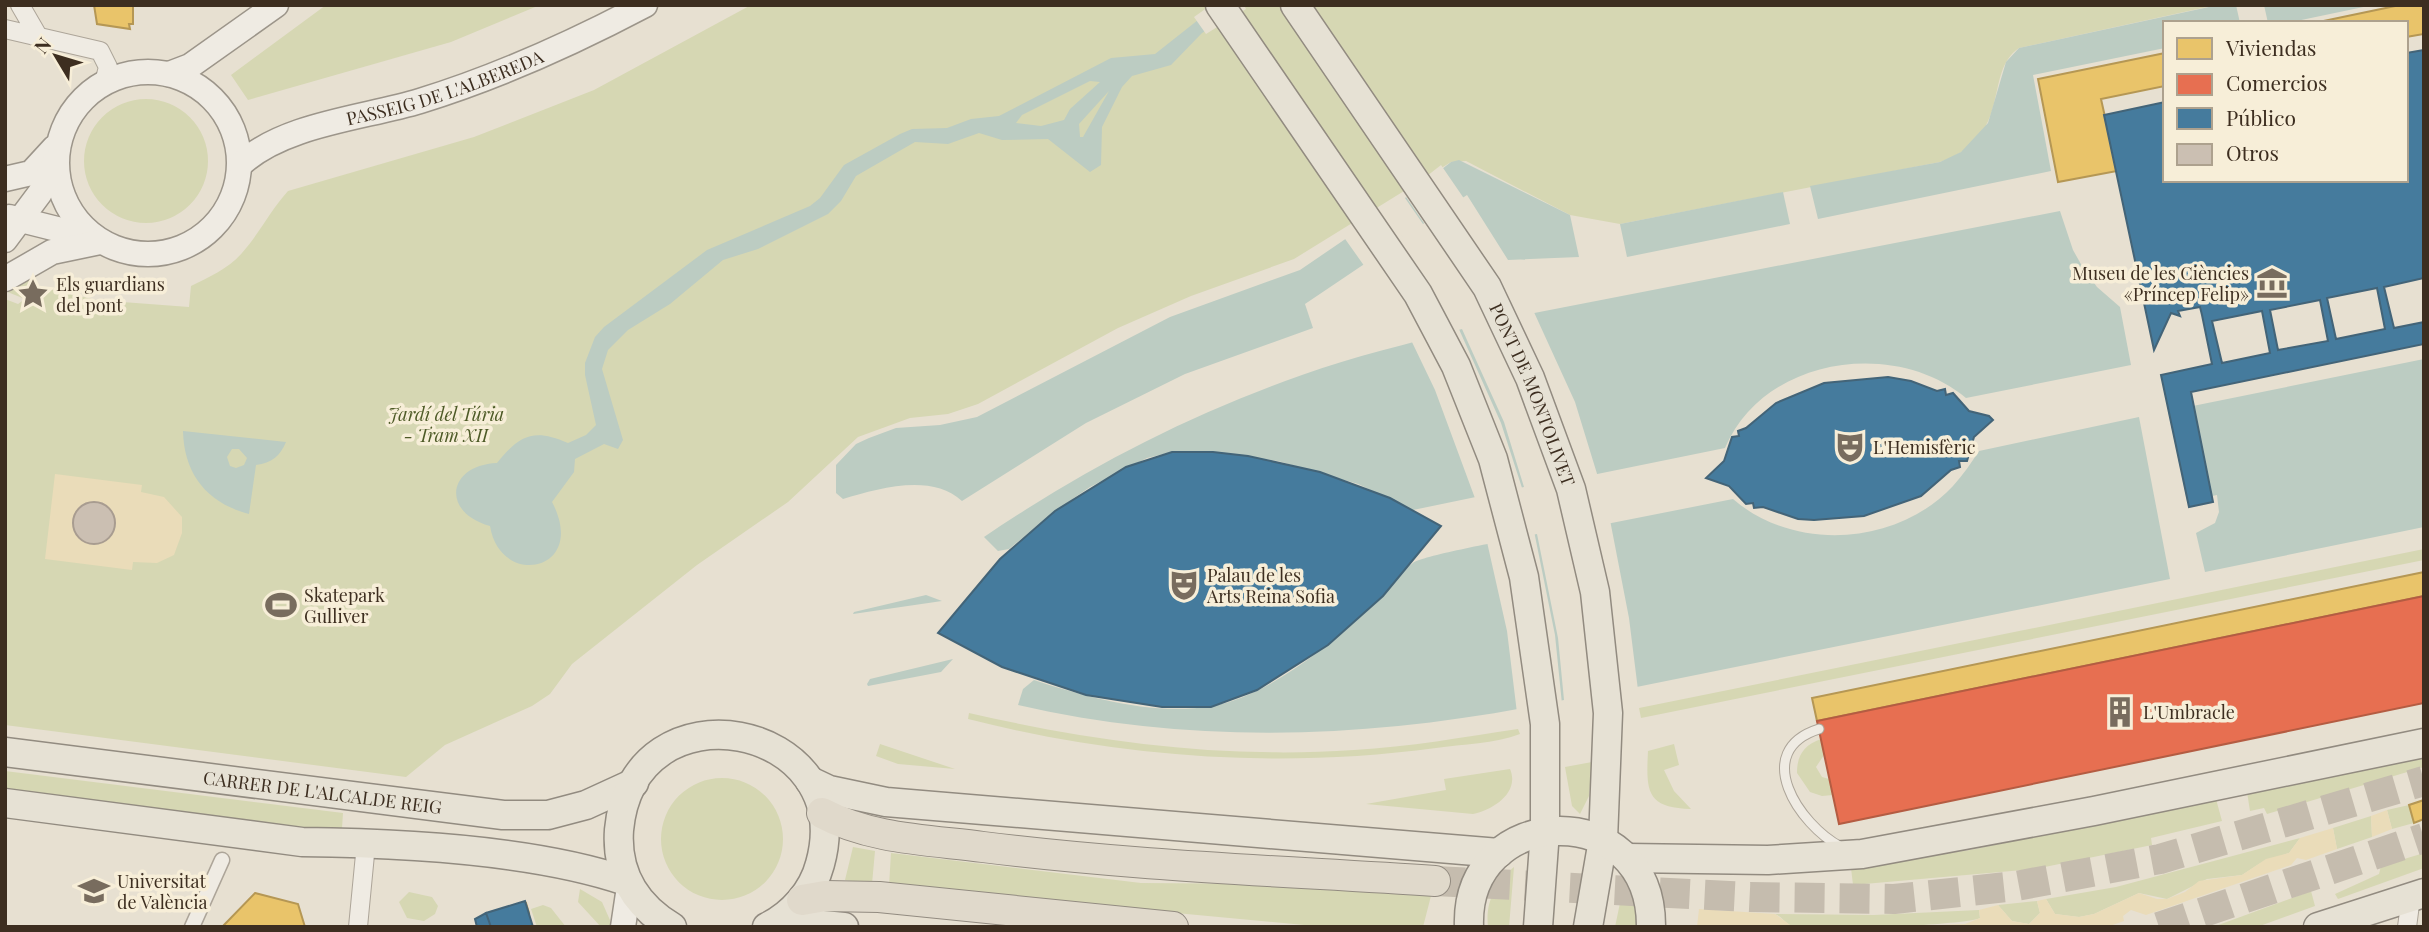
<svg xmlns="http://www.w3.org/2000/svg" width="2429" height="932" viewBox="0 0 2429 932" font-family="'Playfair Display',serif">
  <rect width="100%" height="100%" fill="#e7e0d1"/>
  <path fill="#d6d7b3" d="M326,5H540L451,42L248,100L231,75Z
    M751,5H2216L2019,48C1982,73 2015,136 1940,162L1620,224L1570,215L1466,161L1451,162L1294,259L1191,296L1118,328L978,404L948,414L910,418L858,437L788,502L697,565L572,664L550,694L532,706L445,745L406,777L5,725V299L18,304L25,299L5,291V260L41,287L96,300L189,307L191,286C209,277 228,269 242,253C259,234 270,211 288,191L474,137L594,90Z
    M84 161a62 62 0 1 1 124 0a62 62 0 1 1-124 0Z
    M2424,549V560L1641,718L1639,708Z
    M969,713C1095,742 1225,759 1354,750C1409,747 1464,737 1518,729L1520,734C1495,744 1462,744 1436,748C1279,769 1121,758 968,719Z
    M1821,739L1824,755L1816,767L1822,777L1829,779L1833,795L1822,796L1810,792L1797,773C1797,755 1804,745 1821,739Z
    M880,744L955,769L898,764L876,756Z
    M1674,744L1679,765L1664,770L1674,791L1691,809C1646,808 1646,791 1648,751Z
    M2424,756V767L2267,814L2264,808L2250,811L2247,792Z
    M1592,762L1589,796L1580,814L1572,806L1565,767Z
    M1510,769C1520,792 1494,810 1473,814L1366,804L1446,790L1444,779Z
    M5,771L343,813L342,828L322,831L5,793Z
    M661 839a61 61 0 1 1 122 0a61 61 0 1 1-122 0Z
    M2216,799L2222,821L2151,838L2152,845L2035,869L1853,885L1851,868L1970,850Z
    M2409,805L2414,823L2392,829L2387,810Z
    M2371,816L2372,837L2337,849L2333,828Z
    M2300,838L2289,853L2259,864L2242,875L2207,879L2167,899L2139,893L2094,914L2079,917L2055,914L2046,899L2116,887Z
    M853,847L875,851L872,884L845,880Z
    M891,853L1141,883L1278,884L1432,892L1423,927H1325L889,886Z
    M2424,853V868L2338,899L2335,894L2379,874L2381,866Z
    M1514,867L1509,927H1488C1485,902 1496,882 1514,867Z
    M1625,879L1631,887L1638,927H1615Z
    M580,889L602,902L613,927H601L578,902Z
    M2311,891L2315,906L2257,927H2213Z
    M409,892L432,897L438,906L435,914L424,921L407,918L399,902Z
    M2037,901L2040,913L2029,924L2012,921L1998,905Z
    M543,905L551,908L566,927H537L531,909Z
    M1979,910L1980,918C1969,925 1806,932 1793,927C1786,924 1782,917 1775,914L1874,915Z"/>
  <path fill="#eadcb9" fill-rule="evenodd" d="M55,474L142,485L141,492L164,497L182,517V533L174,555L157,563L133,562L132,570L45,559ZM91,502L109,508C123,529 103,552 80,539L73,527L75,513Z
    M2387,810L2392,829L2372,837L2371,816Z
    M2333,828L2337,849L2306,860L2297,858L2291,865L2146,915L2131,910L2123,916L2124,921L2107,927H1892L1965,924L1980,918L1979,910L1998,905L2012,921L2029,924L2040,913L2037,901L2046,899L2055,914L2079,917L2094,914L2139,893L2157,899H2167L2185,892L2199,881L2242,875L2266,859L2289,853L2300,838Z
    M1699,909L1775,914L1793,927H1697Z"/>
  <path fill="#bcccc2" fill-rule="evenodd" d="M1217,5H1245L1202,33L1171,65L1132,76L1122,87L1102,127L1101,165L1090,172L1048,139L1002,140L979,133L948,144L915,142L856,176L841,201L828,214L758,249L723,260L670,304L628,330L608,350L602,369L623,440L618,449L604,444L575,459L574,472L552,502C589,572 500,589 490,526C440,512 448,465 497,463C520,435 533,428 568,443L586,435L596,425L585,375V363L595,337L604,327L707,250L810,206L820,198L844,165L900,134L912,129L947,128L971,119L999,116L1111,58L1155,54ZM1090,81L1100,82L1070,109L1064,120L1041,126L1016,123L1022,115ZM1109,91L1083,137H1080L1079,124Z
    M2218,5H2236L2240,23H2165V48L2033,75L2051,171L1818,219L1810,186L1940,162L1961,152L1988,123L2006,62L2019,48Z
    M2264,5H2373L2287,23H2268Z
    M1459,160L1570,215L1579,257L1508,260L1467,195L1423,224L1405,198L1451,162Z
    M1783,192L1790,224L1627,257L1620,224Z
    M2060,211L2073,250L2082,266L2097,287L2120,307L2131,365L1966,398C1895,338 1763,357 1725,448L1558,482L1493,321Z
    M1385,212L1403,238L1305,304L1313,328L1185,374L1086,423L962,501C932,473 879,488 843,499L836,493V465L856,444L869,438L896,428L940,425L977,417L1170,317L1300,270Z
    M1462,329L1504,422L1524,487L1413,510L1358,484L1278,461L1213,452H1172L1147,458L1090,487L1055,511L1009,549L998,551L984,537C1084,469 1188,415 1302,375C1354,356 1409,344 1462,329Z
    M2424,359V527L2205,572L2196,533L2215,523L2219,512L2217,495L2187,501L2168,411Z
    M2139,417L2170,579L1592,696L1586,636L1566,532L1733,499C1794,552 1897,546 1953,486C1963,475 1971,463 1979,451Z
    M183,431L286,442C280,456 272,463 256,465L249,514C207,503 184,474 183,431ZM239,449L247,458L244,465L236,468L230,466L227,457L232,449Z
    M1537,534L1558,638L1564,700C1383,738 1200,747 1018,705L1023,689L1034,680C1089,698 1154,716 1212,706C1262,698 1319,653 1357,620C1377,603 1392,578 1413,563C1424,555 1516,539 1537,534Z
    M926,595L942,601L853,614L854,612Z
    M953,659L941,672L868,686L867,684L870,679Z"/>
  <path fill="#e7e0d1" d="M1211,5H1244L1246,9L1206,34L1194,17Z
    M1441,165L1465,200L1426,226L1404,194Z
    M1384,209L1405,240L1365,267L1343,236Z
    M1533,310L1575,402L1598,477L1558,485L1492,318Z
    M1458,327L1501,423L1523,491L1476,501L1435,390L1411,340Z
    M1610,520L1629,618L1638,690L1593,700L1564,529Z
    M1534,531L1555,635L1562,704L1517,713L1507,631L1487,542Z"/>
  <path fill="#e9c46a" stroke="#b59754" stroke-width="2" d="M94,5H133V24H129L130,29L97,24Z
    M2400,5H2424V34L2406,37V23H2314Z
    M2165,53V86L2101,99L2117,171L2058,182L2038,79Z
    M2424,572V596L1817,721L1812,698Z
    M2424,800V819L2414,823L2409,805Z
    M255,893L298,904L305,927H222Z
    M526,903L529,913L520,916L517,906Z
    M498,911L502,923L493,926L489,914Z"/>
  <path fill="#e76f51" stroke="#b45c42" stroke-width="2" d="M2424,596V703L1839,824L1817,721Z"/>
  <path fill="#457b9d" stroke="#436478" stroke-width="2" fill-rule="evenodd" d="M2424,50V278L2384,287L2394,328L2424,322V344L2191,392L2213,502L2189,507L2161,375L2212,364L2202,315L2200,307L2178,311L2180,316L2171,313L2154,350L2104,115L2165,102V180H2406V53ZM2377,288L2385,329L2336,339L2327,298ZM2320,300L2328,341L2278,350L2270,310ZM2262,311L2270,353L2222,363L2212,321Z
    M1888,377L1911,381L1937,391L1945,389L1946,395L1953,393L1969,411L1989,416L1993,420L1974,437L1967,461H1959L1960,467L1951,470L1921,496L1864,516L1814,520L1798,519L1763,507L1754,508L1753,503L1746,504L1729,486L1706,478L1724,461L1732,437L1739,436L1738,431L1746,428L1776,403L1824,383Z
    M1172,452H1213L1248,456L1320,472L1390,498L1441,526L1383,596L1328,645L1257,690L1211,707H1162L1086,695L1002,667L938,633L1000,559L1055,511L1126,467Z
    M525,901L533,927H491L486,913Z
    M486,913L491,927H477L475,919Z"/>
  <path fill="#cbbfb2" stroke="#a89c90" stroke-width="2" d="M73 523a21 21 0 1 1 42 0a21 21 0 1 1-42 0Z"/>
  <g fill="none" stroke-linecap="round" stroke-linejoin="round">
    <path stroke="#c5bcae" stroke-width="30" stroke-dasharray="30 15" stroke-linecap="butt" d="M1435,881L1750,897L1894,899L2016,886L2160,859L2424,781
      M2159,927L2424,838"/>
    <defs>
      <path id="service" d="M1819,729C1750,751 1799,825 1841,847"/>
      <path id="pedestrian" d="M192,927L222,860"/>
      <path id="minor" d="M20,5L38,36
        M5,29L100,51L108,67L104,83
        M358,927L366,844
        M2407,927L2411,897"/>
      <g id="secondary">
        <circle cx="148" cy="163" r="91"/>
        <path d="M169,74L190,66L276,5"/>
        <path id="s1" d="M241,164C284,124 364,118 420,101C498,77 573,43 645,5"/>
        <path d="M5,179L31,173L54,148"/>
        <path d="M9,217L93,238"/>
        <path d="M5,240L40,193L55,161"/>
        <path d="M5,279L52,252L100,242"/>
        <path d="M623,927L629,887"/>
      </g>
      <g id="primary">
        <path d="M1220,5L1418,294L1456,366L1493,459L1524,577L1545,724V831L1538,927"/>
        <path id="s2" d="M1295,5L1487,287L1530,378L1571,489L1595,592L1608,713L1603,840L1588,927"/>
        <path id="s3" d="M5,752L503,815H548L586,805L634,783"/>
        <path d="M810,781L829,790L886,802L1499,853"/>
        <path d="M5,803L302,842C399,843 535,850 626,881"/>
        <path d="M1627,858L1768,860L1862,854L2094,811L2424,743"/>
        <path d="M779,921L844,927"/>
        <path d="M672,927C635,905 616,873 619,830C633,678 860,722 820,864C813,891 792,915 767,927"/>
        <path d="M1469,927C1464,802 1652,796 1651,927"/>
        <path d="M2318,927L2424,893"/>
      </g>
      <path id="trunk" d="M822,813C870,839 929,840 983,847C1133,866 1284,871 1435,881
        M802,900L825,896L879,897L1173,927"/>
    </defs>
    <use href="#service" stroke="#ada599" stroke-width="11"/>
    <use href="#pedestrian" stroke="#ada599" stroke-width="17"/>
    <use href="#minor" stroke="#ada599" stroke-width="20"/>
    <use href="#secondary" stroke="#9c958a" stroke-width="27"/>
    <use href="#primary" stroke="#928b80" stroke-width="31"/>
    <use href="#trunk" stroke="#928b80" stroke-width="32"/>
    <use href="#service" stroke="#efebe3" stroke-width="9"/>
    <use href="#pedestrian" stroke="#efebe3" stroke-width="14"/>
    <use href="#minor" stroke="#efebe3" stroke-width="18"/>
    <use href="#secondary" stroke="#efebe3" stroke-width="24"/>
    <use href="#primary" stroke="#e6e1d4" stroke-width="28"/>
    <use href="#trunk" stroke="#e0d9cb" stroke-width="30"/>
  </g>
  <defs>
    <symbol id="museum-bare" viewBox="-9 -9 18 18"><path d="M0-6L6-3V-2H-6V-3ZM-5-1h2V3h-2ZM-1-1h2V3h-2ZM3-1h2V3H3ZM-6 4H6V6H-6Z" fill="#786c5e" stroke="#f7eed8" stroke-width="2.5" paint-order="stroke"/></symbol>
    <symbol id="sight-bare" viewBox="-9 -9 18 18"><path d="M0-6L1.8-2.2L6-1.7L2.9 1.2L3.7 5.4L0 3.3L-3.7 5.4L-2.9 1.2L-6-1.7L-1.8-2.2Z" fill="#786c5e" stroke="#f7eed8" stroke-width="2.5" paint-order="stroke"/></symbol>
    <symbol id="theatre-bare" viewBox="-9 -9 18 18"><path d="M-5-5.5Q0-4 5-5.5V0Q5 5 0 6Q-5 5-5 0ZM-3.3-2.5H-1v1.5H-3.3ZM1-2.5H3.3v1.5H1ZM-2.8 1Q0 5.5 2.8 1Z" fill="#786c5e" stroke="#f7eed8" stroke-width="2.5" paint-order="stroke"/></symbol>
    <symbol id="stadium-bare" viewBox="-9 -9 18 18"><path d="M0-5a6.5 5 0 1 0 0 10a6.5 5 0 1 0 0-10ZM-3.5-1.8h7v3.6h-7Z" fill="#786c5e" stroke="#f7eed8" stroke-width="2.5" paint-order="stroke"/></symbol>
    <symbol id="building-bare" viewBox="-9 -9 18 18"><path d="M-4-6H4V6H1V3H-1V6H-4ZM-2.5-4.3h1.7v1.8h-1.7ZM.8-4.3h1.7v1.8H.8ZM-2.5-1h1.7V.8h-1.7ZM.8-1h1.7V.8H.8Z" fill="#786c5e" stroke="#f7eed8" stroke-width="2.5" paint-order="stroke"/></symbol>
    <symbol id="university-bare" viewBox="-9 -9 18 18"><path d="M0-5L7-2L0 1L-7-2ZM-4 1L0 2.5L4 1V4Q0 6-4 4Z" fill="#786c5e" stroke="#f7eed8" stroke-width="2.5" paint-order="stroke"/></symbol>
  </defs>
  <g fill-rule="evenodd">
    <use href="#museum-bare" x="2250" y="261" width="44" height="44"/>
    <use href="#sight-bare" x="11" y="272" width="44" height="44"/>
    <use href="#theatre-bare" x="1828" y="425" width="44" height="44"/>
    <use href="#theatre-bare" x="1162" y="563" width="44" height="44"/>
    <use href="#stadium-bare" x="259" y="583" width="44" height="44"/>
    <use href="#building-bare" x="2098" y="690" width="44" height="44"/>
    <use href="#university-bare" x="72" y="869" width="44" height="44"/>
  </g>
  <g text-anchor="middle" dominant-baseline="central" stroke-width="7" stroke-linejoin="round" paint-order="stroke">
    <g font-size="18" fill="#3d2e20" stroke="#f7eed8">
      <text stroke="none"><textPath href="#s1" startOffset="219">PASSEIG DE L'ALBEREDA</textPath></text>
      <text stroke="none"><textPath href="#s2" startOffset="458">PONT DE MONTOLIVET</textPath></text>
      <text stroke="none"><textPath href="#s3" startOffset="320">CARRER DE L'ALCALDE REIG</textPath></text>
    </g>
    <g font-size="18" fill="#3d2e20" stroke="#f7eed8" text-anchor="start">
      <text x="2249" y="273" text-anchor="end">Museu de les Ciències<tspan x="2249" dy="21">«Príncep Felip»</tspan></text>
      <text x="56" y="284">Els guardians<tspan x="56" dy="21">del pont</tspan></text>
      <text x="1873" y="447">L'Hemisfèric</text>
      <text x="1207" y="575">Palau de les<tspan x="1207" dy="21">Arts Reina Sofia</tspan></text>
      <text x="304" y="595">Skatepark<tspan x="304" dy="21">Gulliver</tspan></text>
      <text x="2143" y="712">L'Umbracle</text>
      <text x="117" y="881">Universitat<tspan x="117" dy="21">de València</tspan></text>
    </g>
    <g font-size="18" font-style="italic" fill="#4d5a26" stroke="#f7eed8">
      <text x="446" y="414">Jardí del Túria<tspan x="446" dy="21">- Tram XII</tspan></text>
    </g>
  </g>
  <rect width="2429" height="932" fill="none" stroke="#3d2e20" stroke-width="14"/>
  <rect x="2163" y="21" width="245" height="161" fill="#f7eed8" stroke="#ada18e" stroke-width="2"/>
  <rect x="2177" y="38" width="35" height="21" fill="#e9c46a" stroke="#ada18e" stroke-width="2"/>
  <text x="2226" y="56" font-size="21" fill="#3d2e20">Viviendas</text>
  <rect x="2177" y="74" width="35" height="21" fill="#e76f51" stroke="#ada18e" stroke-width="2"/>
  <text x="2226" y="91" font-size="21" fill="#3d2e20">Comercios</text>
  <rect x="2177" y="108" width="35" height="21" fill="#457b9d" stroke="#ada18e" stroke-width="2"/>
  <text x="2226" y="126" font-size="21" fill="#3d2e20">Público</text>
  <rect x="2177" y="144" width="35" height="21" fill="#cbbfb2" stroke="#ada18e" stroke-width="2"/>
  <text x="2226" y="161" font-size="21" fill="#3d2e20">Otros</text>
  <g transform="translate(56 56) rotate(308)" stroke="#f7eed8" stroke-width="5" paint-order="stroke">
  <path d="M0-5L12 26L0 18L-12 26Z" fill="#3d2e20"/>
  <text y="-10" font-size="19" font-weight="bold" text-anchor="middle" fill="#3d2e20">N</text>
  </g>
</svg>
